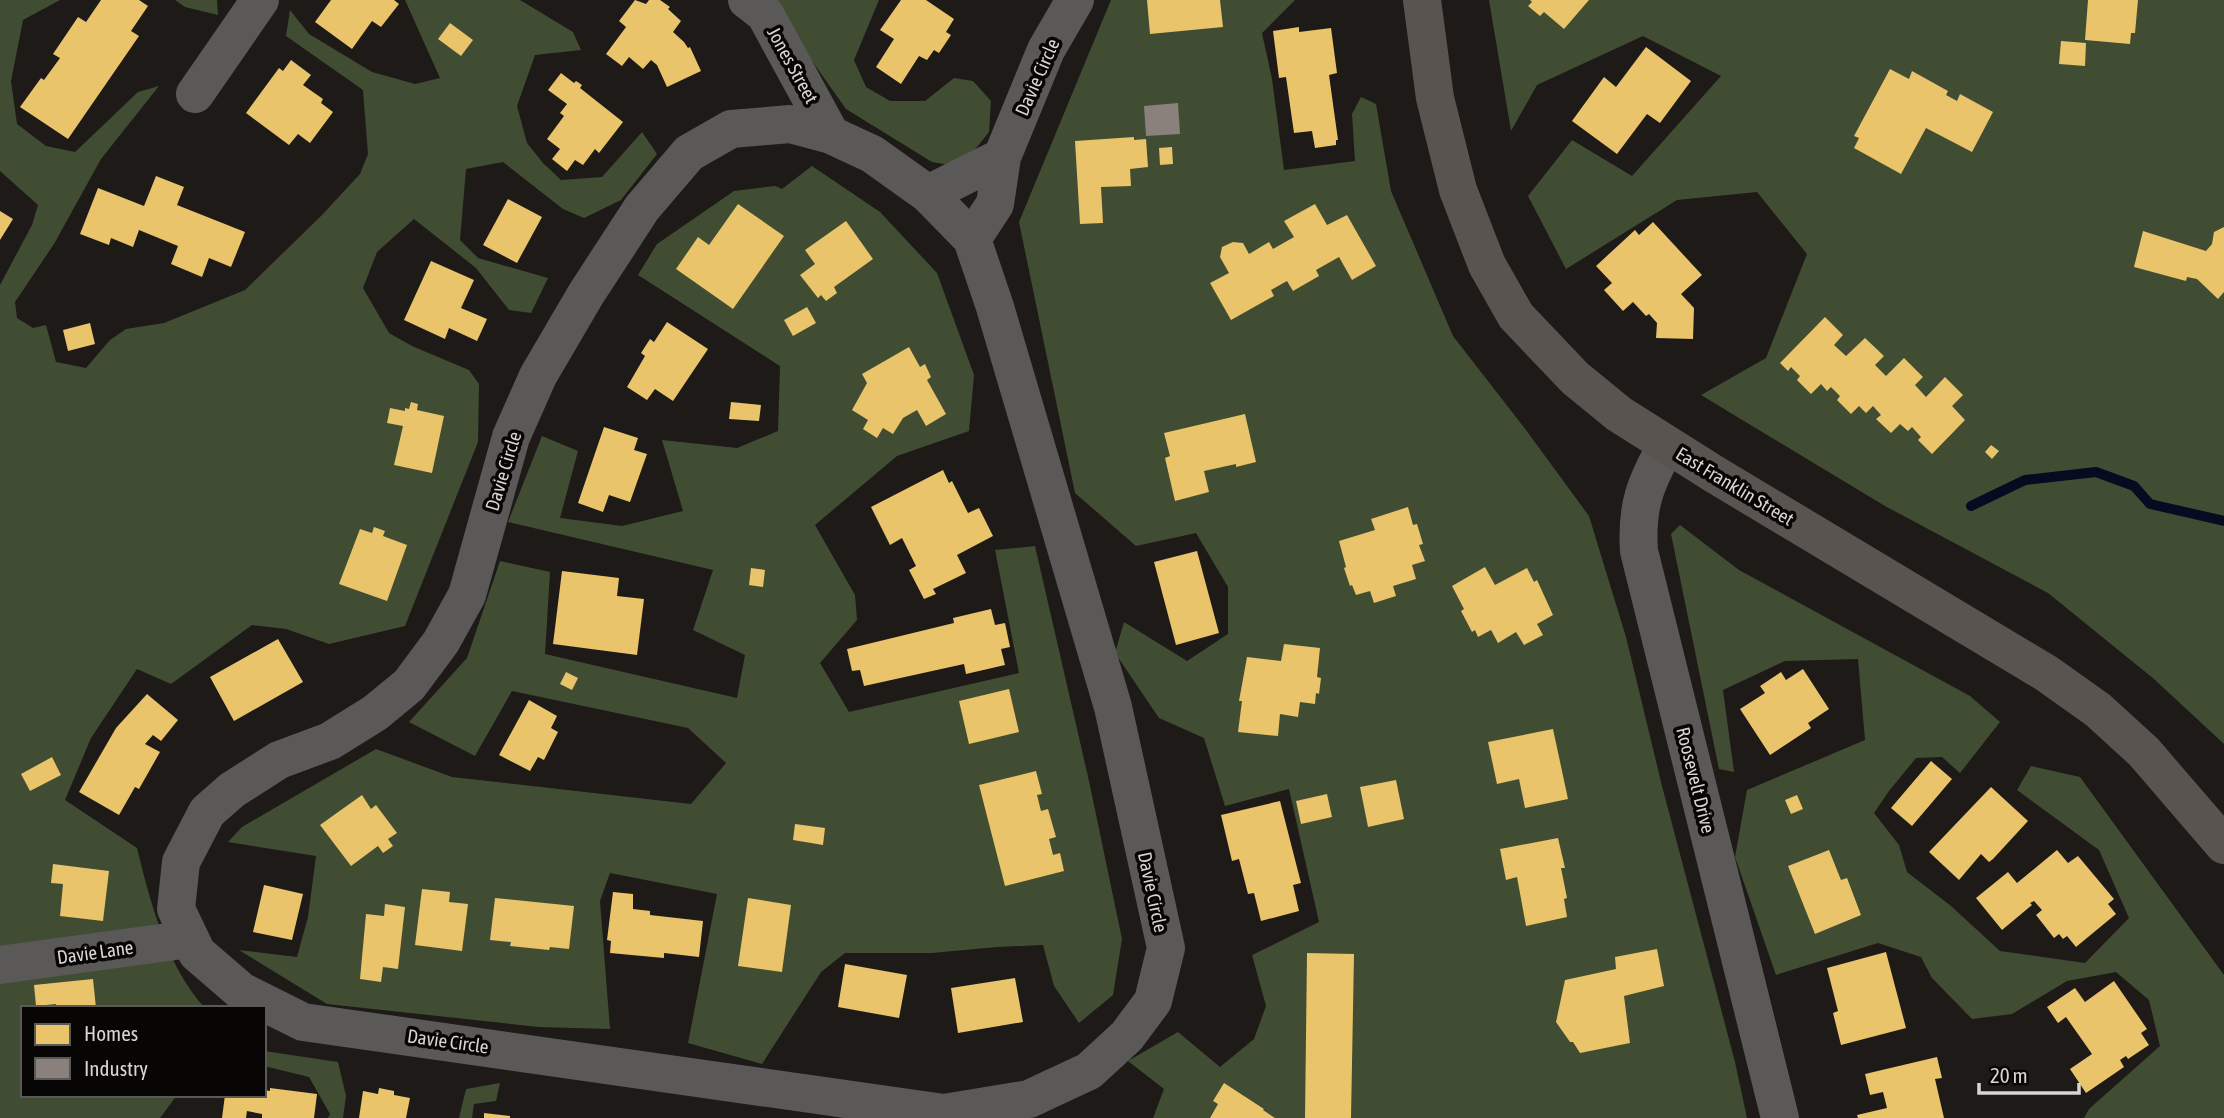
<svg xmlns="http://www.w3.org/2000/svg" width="2224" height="1118" viewBox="0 0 2224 1118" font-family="'Asap Condensed',sans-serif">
  <rect width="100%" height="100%" fill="#1d1a18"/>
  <path fill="#404d33" d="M0,0H60L23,20L11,81L17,124L46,146L75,152L138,92L159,86L101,159L54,244L15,302L17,318L33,328L46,325L56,362L86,368L110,340L126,329L164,323L245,290L321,216L360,174L368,154L363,90L286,36L290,10L309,34L372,72L415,84L440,78L405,0H520L573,32L581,50L535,55L517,106L527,143L543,163L561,180L602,177L642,132L657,154L621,200L584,218L563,209L503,162L466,169L460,240L478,258L548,278L531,313L509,310L476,268L414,219L377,252L363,288L389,333L412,346L469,370L479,384L478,442L405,626L329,644L286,629L252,625L171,684L137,669L91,738L65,800L137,848C150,901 167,967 205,1008H23V1095H177L160,1118H0V285L32,225L38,205L0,171Z
    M175,0H217L218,15L185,7Z
    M778,0H879L854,60L866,87L890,101H925L954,78L973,81L991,101L989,132L961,167L932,162L846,109L807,54Z
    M1111,0H1295L1262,33L1272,79L1284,170L1355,161L1352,114L1361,97L1376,104L1391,191L1453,336L1526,430L1589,516L1626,637L1662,786L1735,1062L1747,1118H1153L1164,1089L1128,1061L1178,1032L1220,1067L1254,1039L1266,1006L1252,955L1319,922L1289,789L1225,806L1204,738L1159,718L1115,653L1124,622L1187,661L1228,634V587L1196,533L1136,546L1075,493L1019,222Z
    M1489,0H2224V744L2154,679L2048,593L1885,506L1701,395L1766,358L1807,254L1757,192L1677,200L1566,269L1528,196L1572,140L1632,176L1721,76L1643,36L1537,85L1511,131Z
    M812,166L880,212L937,273L974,375L969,431L897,456L815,525L855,595L857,620L820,663L849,712L1019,673L995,550L1035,546L1089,781L1122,939L1113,995L1079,1023L1054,986L1043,945L997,947L932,953H845L821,972L762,1064L688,1043L717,894L610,873L600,901L610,1029L539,1027L327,1004L239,950L297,957L308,917L316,856L228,842L242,827L376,749L452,777L691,804L726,763L688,728L512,691L475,756L409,722L467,658L500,561L550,572L545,654L737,698L745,655L693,630L713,570L508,522L542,436L578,451L560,518L622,526L683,511L662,440L737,448L778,431L780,366L638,275L657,244L734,191L775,186L782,189Z
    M1680,525L1739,570L1970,696L2000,722L1960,773L1942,757L1916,758L1889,791L1874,813L1899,845L1907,872L1951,906L2000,951L2085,963L2129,918L2099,850L2017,790L2031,766L2080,777L2224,975V1118H2084L2089,1109L2160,1046L2149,1000L2116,972L2067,981L2012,1014L1972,1019L1932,978L1921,957L1878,943L1776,975L1735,857L1747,790L1865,740L1858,659L1785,661L1723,690L1734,772L1719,769L1671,534Z
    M264,1051L338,1062L346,1096L343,1118H328L330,1114L309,1077L264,1066Z
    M500,1083L496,1101L474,1104L472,1118H459L466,1089Z"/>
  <path fill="#e9c46a" d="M101,0H139L148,6L131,31L139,36L68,139L20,107L41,78L44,80L60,58L53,54L78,17L86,22Z
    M331,0H394L399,4L381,27L372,21L352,49L315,22Z
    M635,0L646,4L649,0H660L670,7L668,9L681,21L673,32L684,42L688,48L690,47L701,71L667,87L657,65L651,60L643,69L629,57L622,66L606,54L626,27L619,21Z
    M901,0H926L954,19L946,32L951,35L939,53L934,50L927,60L919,56L901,84L876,67L894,39L880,30Z
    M1147,0H1220L1223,27L1150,34Z
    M1530,0H1589L1564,29L1544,12L1540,16L1528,6L1532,2Z
    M2088,0H2138L2135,33H2131L2130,44L2085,40Z
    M450,23L473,40L461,56L438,39Z
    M1299,27V32L1331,28L1337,73L1329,75L1338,140H1336V145L1315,148L1312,131L1294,133L1286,77L1279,78L1273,31Z
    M2061,41L2086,43L2085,66L2059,64Z
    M1646,47L1691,81L1660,123L1647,114L1617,154L1572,121L1604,77L1616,87Z
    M291,60L311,75L303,85L323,99L321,103L333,112L310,143L298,134L289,145L246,113L279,68L283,71Z
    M1890,69L1909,79L1912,71L1948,91L1946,95L1957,101L1960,94L1993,112L1972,152L1926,128L1901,174L1854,148L1859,138L1854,136Z
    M561,73L574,83L576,81L582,85L580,88L623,122L599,153L595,149L583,165L575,160L567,171L552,159L560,149L547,139L564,116L560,113L567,104L548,90Z
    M1134,137V140L1146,139L1148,167L1130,169L1131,186L1101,187L1103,223L1080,224L1075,141Z
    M1172,147L1173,164L1160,165L1159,148Z
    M156,176L184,187L177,205L245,232L231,267L209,258L202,277L171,264L178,246L139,230L133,247L111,238L109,245L80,234L98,188L144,206Z
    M508,199L542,217L517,263L483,245Z
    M738,204L784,236L733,309L676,269L698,237L709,245Z
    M1315,204L1327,225L1347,215L1376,266L1352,280L1339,257L1316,270L1319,276L1293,291L1287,281L1271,290L1274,296L1231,320L1210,283L1229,273L1220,257L1222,247L1233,242L1243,243L1249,254L1269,242L1273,249L1294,237L1284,221Z
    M0,211L13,219L0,240Z
    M846,221L873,259L834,287L837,293L826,301L821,295L818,298L800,275L815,264L805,250Z
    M1653,222L1702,275L1681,294L1694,308L1693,339L1656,338L1657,323L1649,314L1646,316L1633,302L1623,311L1604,290L1612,283L1596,266L1635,230L1639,235Z
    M2224,227V292L2218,299L2197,279L2187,277L2186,281L2134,267L2143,231L2206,251L2212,244L2214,232Z
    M431,261L474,280L461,308L487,319L477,341L449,328L445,339L404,320Z
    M807,307L816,323L793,336L784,320Z
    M1825,317L1843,335L1834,345L1846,356L1865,338L1884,356L1875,365L1886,376L1904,358L1923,377L1915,385L1926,397L1945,377L1963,395L1952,406L1965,420L1932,454L1918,440L1921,437L1912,427L1908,431L1900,424L1891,433L1876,419L1881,415L1873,406L1866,413L1859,406L1851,414L1837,400L1840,396L1831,387L1827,391L1821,384L1811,394L1797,380L1800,376L1791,367L1788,371L1780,363Z
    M667,322L708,349L673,401L655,389L647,400L627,387L645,356L641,353L650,339L654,342Z
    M90,323L95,344L68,351L63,330Z
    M909,347L920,367L925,364L931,377L927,380L946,414L926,426L917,410L903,418L893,434L883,428L877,438L863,429L868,420L852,410L867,383L862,374Z
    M411,402L418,404L417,410L444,416L432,473L394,465L403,426L387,423L390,408L405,411V408L409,409Z
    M731,402L761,405L759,421L729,419Z
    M1245,414L1256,462L1236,467V464L1204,471L1209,492L1175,501L1165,458L1170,456L1164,433Z
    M604,427L638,438L634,450L647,454L630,502L609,495L603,512L578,503Z
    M1991,445L1999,451L1992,459L1985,452Z
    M943,470L949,483L952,481L968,513L979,508L993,536L957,555L966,573L933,589L936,594L924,599L909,570L916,566L902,538L890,545L871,507Z
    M1408,507L1413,525L1417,524L1423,544L1419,545L1425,561L1412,565L1416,579L1393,586L1396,596L1374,603L1370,591L1356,595L1352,585L1350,586L1344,568L1346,567L1339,541L1375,530L1371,519Z
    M374,527L385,531L383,536L407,545L387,601L339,584L360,529L372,533Z
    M1197,551L1219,633L1176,645L1154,562Z
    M1485,567L1495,585L1527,568L1534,582L1537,580L1553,615L1537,624L1543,635L1524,645L1516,632L1498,643L1491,630L1478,637L1475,630L1472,632L1461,611L1464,609L1452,586Z
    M751,568L765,570L763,587L749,585Z
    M562,571L619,578L617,596L644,599L637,655L553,644Z
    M991,609L995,625L1005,623L1010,647L1001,649L1005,665L966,674L964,664L864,686L860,670L852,671L847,649L954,623L953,618Z
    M278,639L303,682L234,721L210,677Z
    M1284,644L1320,648L1317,677L1321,678L1319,694L1316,693L1315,704L1300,702L1298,717L1280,714L1278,736L1238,732L1242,701H1239L1247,657L1281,661Z
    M1803,669L1829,709L1808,723L1811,728L1770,755L1740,709L1765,693L1760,686L1781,672L1786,680Z
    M566,672L578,678L572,690L560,684Z
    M1009,689L1019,732L969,744L959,701Z
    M147,694L178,720L161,741L153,735L145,744L160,752L139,789L135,787L119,815L79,792L116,728Z
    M529,700L557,716L551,728L558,732L544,760L538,757L530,771L499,755Z
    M1553,729L1568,799L1525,808L1519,779L1497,784L1488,742Z
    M52,757L61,775L30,791L21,774Z
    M1931,761L1952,779L1912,826L1891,808Z
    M1036,771L1042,794L1037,795L1041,811L1048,809L1056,837L1049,839L1053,855L1060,853L1064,871L1005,886L979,785Z
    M1396,780L1404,819L1368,827L1360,787Z
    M1991,787L2028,821L1993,859L1989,862L1981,854L1959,880L1929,852Z
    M1327,794L1332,817L1301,824L1296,801Z
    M362,795L371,809L376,805L397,833L388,839L393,846L383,853L378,846L351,866L320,825Z
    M1797,795L1803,809L1791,814L1785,800Z
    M1280,801L1301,883L1293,885L1299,911L1261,921L1254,893L1248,894L1239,859L1232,861L1221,815Z
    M795,824L825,828L823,845L793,840Z
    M1558,838L1565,868H1561L1567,898L1564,899L1567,917L1526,926L1517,877L1506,880L1500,849Z
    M1829,850L1841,880L1847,878L1861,915L1815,934L1788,866Z
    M2057,850L2068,863L2078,856L2114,899L2108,904L2116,914L2076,947L2067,936L2063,939L2059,934L2054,938L2036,915L2042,910L2034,901L2030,903L2032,905L2002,930L1976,898L2008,872L2017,883Z
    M53,864L109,871L103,921L60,916L63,884L51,883Z
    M264,885L303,894L292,940L253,932Z
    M422,889L450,892L449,902L468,904L462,951L415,945Z
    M613,892L633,894V909L650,911V915L703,921L699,957L664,953V958L610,953L611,941L607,940Z
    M495,898L574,906L569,949L550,947L549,950L510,946L511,942L490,940Z
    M748,898L791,905L782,972L738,966Z
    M385,904L405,907L398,969L383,967L381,982L360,979L366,914L384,916Z
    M1657,949L1664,986L1624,996L1630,1043L1580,1053L1573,1042H1570L1556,1022L1565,980L1616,969L1615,957Z
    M1886,952L1906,1028L1841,1045L1833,1013L1838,1011L1827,968Z
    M1307,953L1354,954L1351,1118H1305Z
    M845,964L907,975L899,1018L838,1007Z
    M1015,978L1023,1022L958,1033L951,988Z
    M93,979L96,1008H56V1004L36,1006L34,985Z
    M2114,981L2147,1029L2141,1033L2149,1045L2128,1059L2126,1056L2120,1060L2124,1067L2086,1093L2070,1069L2092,1054L2066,1017L2058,1023L2047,1007L2075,988L2085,1002Z
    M1937,1057L1942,1078L1935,1079L1944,1118H1858L1857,1115L1887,1108L1883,1092L1870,1095L1865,1074Z
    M1224,1083L1264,1109L1263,1110L1275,1118H1210L1218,1104L1213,1101Z
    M270,1088L317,1094L314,1118H262V1114L247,1111L246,1118H222L225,1095H264V1090L270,1091Z
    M379,1088L394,1091V1095L410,1098L406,1118H359L363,1091L378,1094Z
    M484,1113L510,1116V1118H484Z"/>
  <path fill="#8a817c" d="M1178,103L1180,134L1146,136L1144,106Z"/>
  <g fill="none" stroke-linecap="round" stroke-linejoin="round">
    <path stroke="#050c21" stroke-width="10" d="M1971,506L2025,480L2096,472L2134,486L2150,504L2224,521"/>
    <path stroke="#5b5958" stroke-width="38" d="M747,0L765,14L831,135
      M195,94L260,0
      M790,124L831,135L872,154L928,194L972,239L995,307L1113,707L1166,948L1153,1001L1127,1036L1089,1071L1029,1099L944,1113L303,1022L241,991L197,953L176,909L181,862L207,812L232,790L279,760L330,741L375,713L409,685L441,642L467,595L511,437L538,376L586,294L642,208L689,153L731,129Z
      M928,194L1002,157
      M972,239L995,204L1002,157L1046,50L1075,0
      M1667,445C1645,483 1636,507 1639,551L1780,1118
      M0,965L190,939"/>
    <path stroke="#595450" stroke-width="38" d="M1422,0L1435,98L1458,190L1487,265L1516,316L1575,378L1619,414L1714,474L2046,673L2098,710L2144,752L2224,845"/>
  </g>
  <g text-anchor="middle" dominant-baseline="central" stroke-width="7" stroke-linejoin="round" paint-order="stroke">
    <g font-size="19" fill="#d9d5d3" stroke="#070605">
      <text transform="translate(793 65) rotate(61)">Jones Street</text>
      <text transform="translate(1037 77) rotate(-66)">Davie Circle</text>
      <text transform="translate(503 471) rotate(-73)">Davie Circle</text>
      <text transform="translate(1735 486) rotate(31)">East Franklin Street</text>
      <text transform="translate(1696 780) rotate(76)">Roosevelt Drive</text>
      <text transform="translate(1153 892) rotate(78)">Davie Circle</text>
      <text transform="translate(95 952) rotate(-8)">Davie Lane</text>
      <text transform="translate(448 1041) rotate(8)">Davie Circle</text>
    </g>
  </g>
  <rect x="21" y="1006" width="245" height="91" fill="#070605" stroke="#5b5957" stroke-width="2"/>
  <rect x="35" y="1024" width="35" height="21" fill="#e9c46a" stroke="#5b5957" stroke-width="2"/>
  <text x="84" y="1041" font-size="21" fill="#d9d5d3">Homes</text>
  <rect x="35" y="1058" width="35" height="21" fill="#8a817c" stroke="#5b5957" stroke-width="2"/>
  <text x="84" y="1076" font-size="21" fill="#d9d5d3">Industry</text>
  <path d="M1979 1083v10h100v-10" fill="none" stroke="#d9d5d3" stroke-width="3.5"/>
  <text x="1990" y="1083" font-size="21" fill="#d9d5d3" stroke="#070605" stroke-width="5" paint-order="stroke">20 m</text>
</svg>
